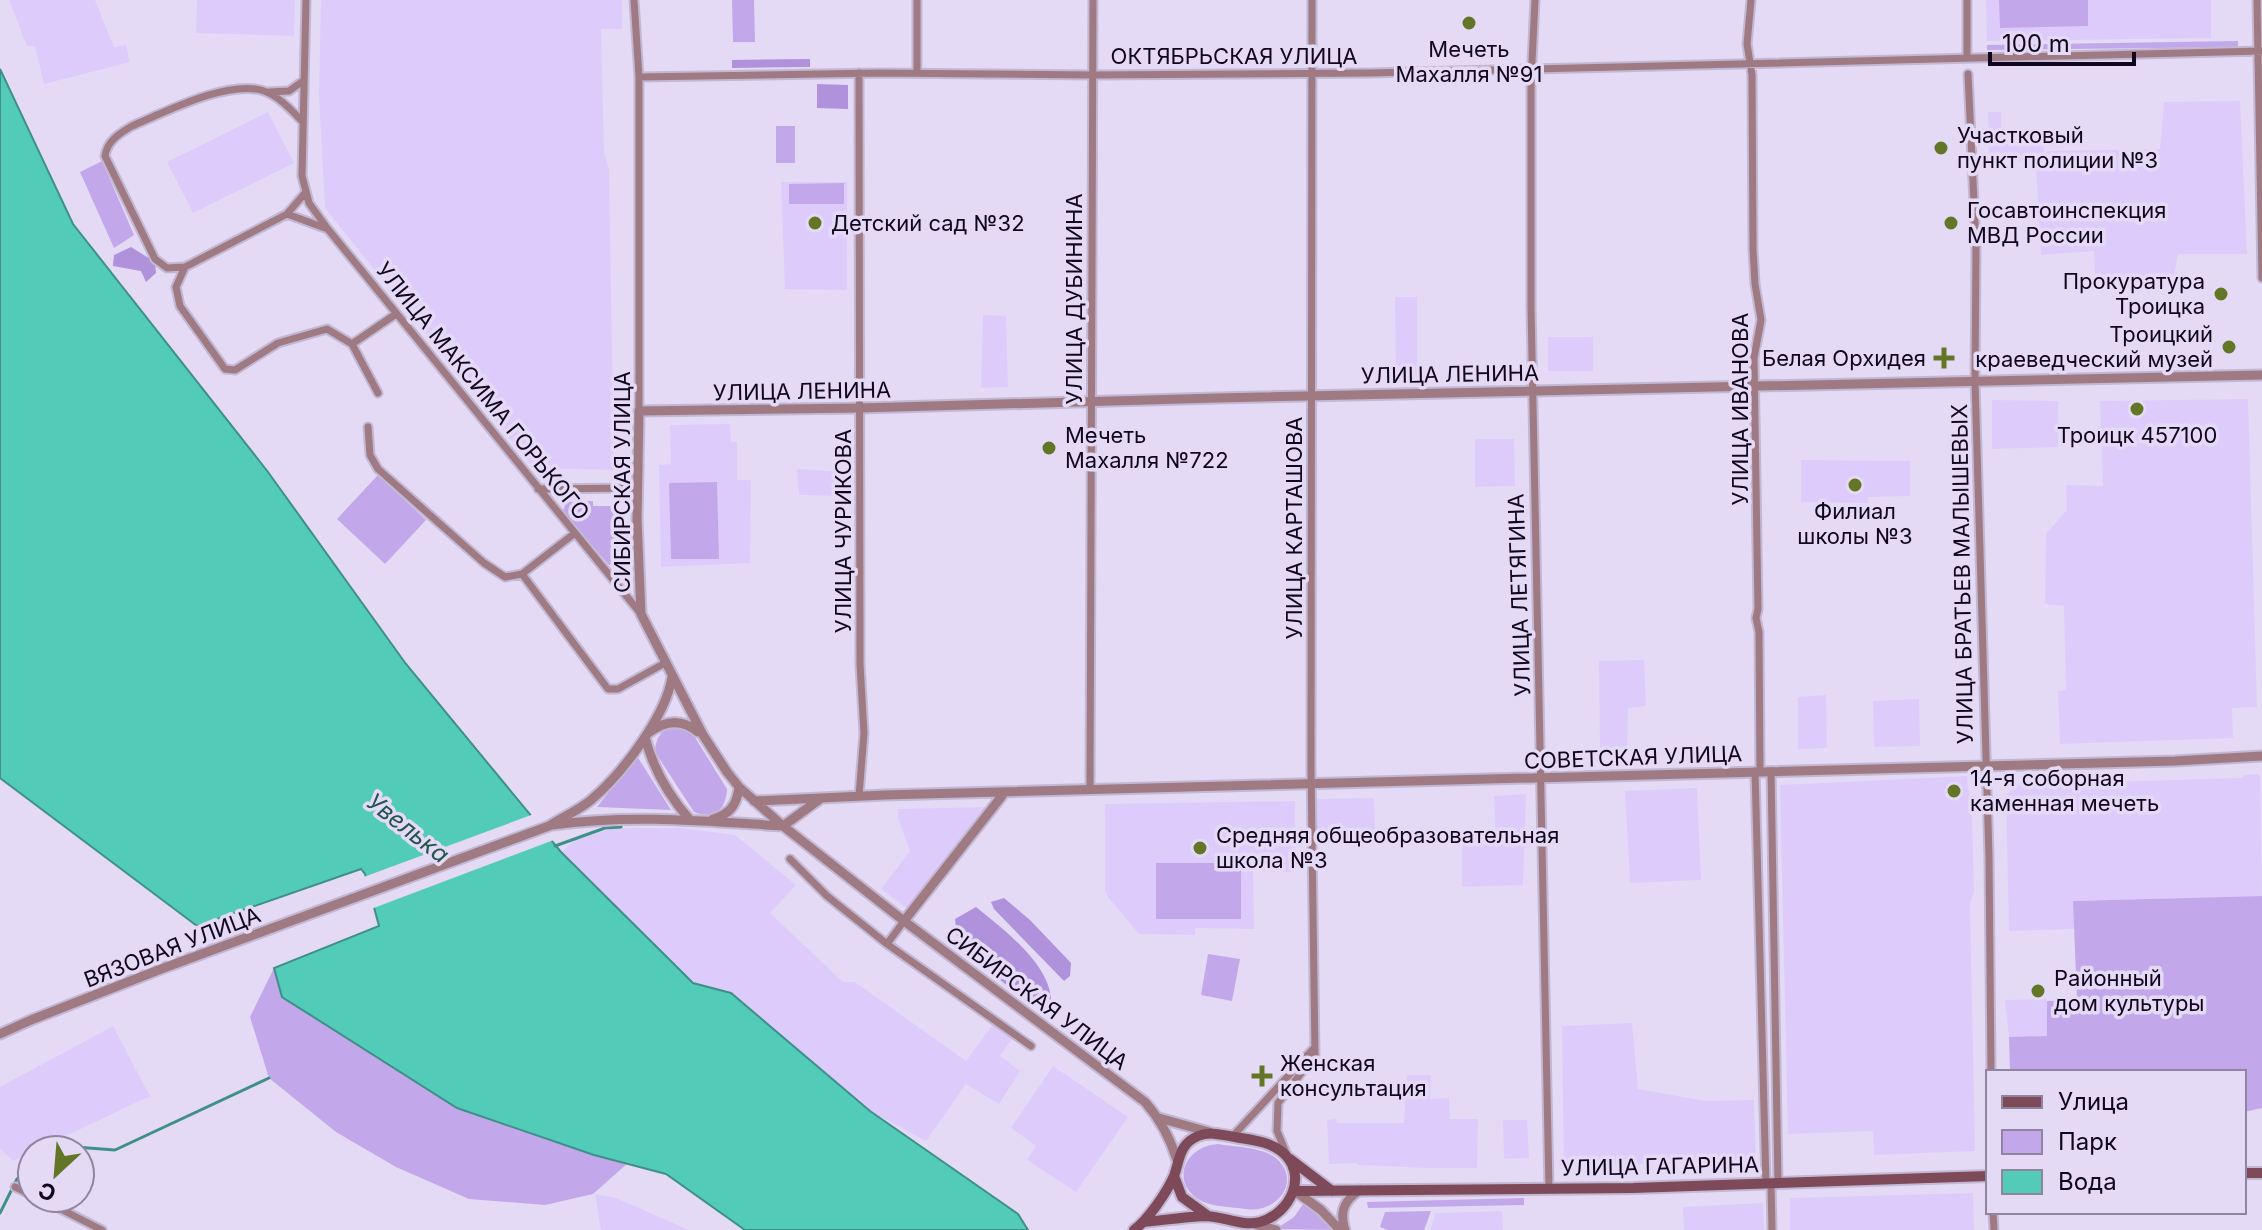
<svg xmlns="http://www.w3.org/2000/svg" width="2262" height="1230" viewBox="0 0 2262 1230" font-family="Inter,sans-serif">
  <rect width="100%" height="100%" fill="#e4daf6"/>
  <path fill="#ddccfb" d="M9,0H95L114,47L126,45L130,62L44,84L35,46H27Z
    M197,0H295L294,36L196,33Z
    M321,0H622V29H601L604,152L609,169L614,470L534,468L325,208L319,96Z
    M1986,0H2211V38L1987,41Z
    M2240,101L2247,254H2178L2174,277L2095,276L2094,251L2041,255L2036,167L2028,161H1989L1988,112H2001V131H2043L2044,154L2048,151L2160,149L2164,102Z
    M268,112L294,163L193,213L167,162Z
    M781,182H847V290L785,289Z
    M1395,297H1417V375H1396Z
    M983,315L1006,316L1008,387L981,388Z
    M1548,337H1593V371H1548Z
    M2248,399L2257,707L2232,708L2233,738L2060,744L2058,691L2066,690L2064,606L2045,604L2046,534L2067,510L2066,485L2103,486L2100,401Z
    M1992,400L2058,401V447L1992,449Z
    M730,424L731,442H737V480H751L750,563L661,567L659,465L671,464L670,425Z
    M1475,439H1514L1515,486L1475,487Z
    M1801,460L1910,461V496L1868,497V503L1801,502Z
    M797,469L847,472V496L799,495Z
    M1644,660L1646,706L1628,708L1627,754H1600L1599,661Z
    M1826,695L1827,748L1798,749V697Z
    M1919,699L1920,746L1874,747L1873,701Z
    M2258,774L2260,777L2262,896L2074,901V929L2009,931L2006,796L2016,785L2236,778H2243V775Z
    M1967,776L1972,819L1974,892L1970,904L1975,1151L1874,1155L1873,1131L1788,1134L1780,785Z
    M1697,788L1701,880L1630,883L1625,791Z
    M1526,794L1523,885L1462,887V842L1496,840L1494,796Z
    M1374,798L1375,833L1317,834V799Z
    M1295,801L1294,872L1253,871L1254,929L1195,928V935L1139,934L1108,897L1105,889V804Z
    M989,807L908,909L881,889L910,851L898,818V809Z
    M614,828H682L735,835L796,885L770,913L843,982H855L966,1061L994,1023L1013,1037L1000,1056L1020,1071L999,1104L966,1084L926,1141L870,1111L731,993L693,983L561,852L575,840Z
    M2047,999L2048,1036L2009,1037L2005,1000Z
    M1632,1023L1638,1089L1706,1101L1754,1100L1756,1160L1564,1167L1562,1026Z
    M113,1026L150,1096L13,1161L0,1149V1087Z
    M1053,1066L1128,1117L1076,1192L1027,1160L1036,1146L1011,1128Z
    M1407,1075H1431L1430,1099L1449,1098L1450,1119H1478L1477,1168H1427L1358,1165L1357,1163L1329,1164L1327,1120L1336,1119L1337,1123H1404Z
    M1503,1120H1527L1529,1158L1504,1159Z
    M1973,1193L1974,1230H1790V1198Z
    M595,1194L616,1198L689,1230H601Z
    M1763,1203L1764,1230H1684L1683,1207Z
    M1502,1211L1503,1230H1430L1436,1213Z"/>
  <path fill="#c2a8ea" d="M732,0H754L755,42H733Z
    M1999,0H2088V26L2000,28Z
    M2238,41V47L1987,50V45Z
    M776,126H795V163H776Z
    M102,161L134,235L114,248L80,172Z
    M844,183V204H789V184Z
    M378,475L426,520L385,564L337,519Z
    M717,482L719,559H671L669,483Z
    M593,501V506H616V532L624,533V561L617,566L609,565L563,512L566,502Z
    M676,726L691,731L727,789C726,810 714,820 694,812L655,752C656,737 661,729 676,726Z
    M637,756L671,810L597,807Z
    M1156,863H1241V919H1156Z
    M2262,896V1108L2244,1112V1072H2010L2009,1037L2047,1036V1001L2077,1000L2073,901Z
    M1208,954L1240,959L1232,1001L1201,995Z
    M274,968L282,997L457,1108L594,1155L628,1163L593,1194L545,1205L469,1199L396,1167L336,1132L269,1078L250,1017Z
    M1218,1144C1235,1147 1264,1147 1277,1159C1302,1182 1276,1214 1246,1209C1232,1207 1210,1207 1198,1199C1170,1180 1186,1146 1218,1144Z
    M1524,1198V1205L1368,1208L1367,1202Z
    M1306,1200L1336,1230L1276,1229L1294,1217Z
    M1431,1211L1424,1230H1388L1380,1227L1385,1212Z"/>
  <path fill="#b092dc" d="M810,59V67L732,68V60Z
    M817,84L848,85V109L817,108Z
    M131,247L155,262L156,273L146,282L141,271L113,266L114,255Z
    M1004,898L1030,920L1071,963L1070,976L1064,981L994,909L991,902Z
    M976,907C1003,929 1050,964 1051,1000L1038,1005L1026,1001L965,951L957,937L955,919Z"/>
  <path fill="#53cbb9" stroke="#3f908a" stroke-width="2" d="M0,69L73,224L268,472L406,664L561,852L693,983L731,993L870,1111L1018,1214L1028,1230H745L666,1174L594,1155L457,1108L282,997L274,968L379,926L365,874L361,869L197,926L0,778Z"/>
  <path fill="#e4daf6" d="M534,814L554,840L371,909L361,878Z"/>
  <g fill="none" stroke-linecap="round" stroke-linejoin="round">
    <path stroke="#3f908a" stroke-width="3" d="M555,846L605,828L621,827L620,821
      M57,1150L62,1146L115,1150L269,1078
      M0,1213L17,1179L32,1168"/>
    <defs>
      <path id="minor" d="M306,0L302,176L309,203L327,228L641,614
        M634,0L639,77V411
        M1535,0L1531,83V307L1549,1189
        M1751,0L1747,44L1752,75L1753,249L1755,284L1761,320L1754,358L1758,609L1756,618L1759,632L1760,771
        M2257,0L2262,278
        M1967,57V0
        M917,73V0
        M1968,74L1976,245L1975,382L1989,857L1991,1072
        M639,77L879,73L1094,75L1370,73L2262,51
        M269,92L289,91L303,81
        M303,122C292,111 279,96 264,91C229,79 165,112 132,126C120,133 107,141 105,156L155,259L167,268L185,267L176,287L180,306L225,369L235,370L278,343L327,329L352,344L378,393
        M287,214L305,193
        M185,267L287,214L325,228
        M352,344L396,314
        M368,427L370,455L378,469L484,563L505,577L522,574L608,689H618L665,663
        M538,489L637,488
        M522,574L575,533
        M1755,771L1766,1184
        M1771,771L1778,1183
        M1090,790L1093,0
        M859,796L864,733L860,664L859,73
        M790,859L827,896L887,944L1031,1046
        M887,944L904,921
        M1232,1137L1314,1048
        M1287,1155L1277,1131L1278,1103L1315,1055L1311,768L1312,0
        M1771,1184L1772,1230
        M15,1187L32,1195
        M39,1198L102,1230
        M1993,1212L1994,1230"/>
      <path id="tertiary" d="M650,732C666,720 682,719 698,732
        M645,737C653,769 668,795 690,820
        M754,801L885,795L2175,761L2262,756
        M713,819C730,814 737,805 739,787
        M552,825C632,814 703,821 783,826L820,799
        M904,921L1005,792
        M0,1034L31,1020L161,969L549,826C563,817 579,810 591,800C622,774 666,716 672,677
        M1159,1118L1209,1132
        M1177,1160C1170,1138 1161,1120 1145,1102L904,921L783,826L739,787L727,772L703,735L641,614L637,520L639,411L861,408L1217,398L2262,375
        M1295,1191L1321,1210L1340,1230
        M1254,1224L1276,1230
        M1345,1230C1339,1212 1344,1200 1360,1190"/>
      <path id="secondary" d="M1290,1159L1332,1191
        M2244,1173H2262
        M1174,1176L1182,1197L1208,1216
        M1295,1191L1633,1188L1988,1176
        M1134,1230C1148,1220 1167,1192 1174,1176C1180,1159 1179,1144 1198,1136C1210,1131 1223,1135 1235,1137C1251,1140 1268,1141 1281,1151C1310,1174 1290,1214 1260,1222C1243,1227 1223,1216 1205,1216C1185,1217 1164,1220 1144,1222"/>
    </defs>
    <use href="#minor" stroke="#c2b8d3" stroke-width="11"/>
    <use href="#tertiary" stroke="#c2b8d3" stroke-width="13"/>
    <use href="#secondary" stroke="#c2b8d3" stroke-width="14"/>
    <use href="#minor" stroke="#a07a83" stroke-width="7"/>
    <use href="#tertiary" stroke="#a07a83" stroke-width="9"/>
    <use href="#secondary" stroke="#7e4958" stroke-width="10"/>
  </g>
  <g fill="#627626" stroke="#e4daf6" stroke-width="3">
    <circle cx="1469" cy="23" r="8"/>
    <circle cx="1941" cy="148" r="8"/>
    <circle cx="815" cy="223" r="8"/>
    <circle cx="1951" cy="223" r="8"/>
    <circle cx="2221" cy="294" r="8"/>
    <circle cx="2229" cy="347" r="8"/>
    <path d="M1940 346h8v8h8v8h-8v8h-8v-8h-8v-8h8z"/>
    <circle cx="2137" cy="409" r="8"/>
    <circle cx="1049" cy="448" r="8"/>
    <circle cx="1855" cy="485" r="8"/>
    <circle cx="1954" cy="791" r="8"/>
    <circle cx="1200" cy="848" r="8"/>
    <circle cx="2038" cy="991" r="8"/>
    <path d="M1258 1064h8v8h8v8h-8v8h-8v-8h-8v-8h8z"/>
  </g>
  <g text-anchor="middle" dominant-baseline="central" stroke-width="7" stroke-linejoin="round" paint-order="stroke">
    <g font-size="22" fill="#11061e" stroke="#e4daf6" text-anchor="start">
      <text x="1469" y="49" text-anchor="middle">Мечеть<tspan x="1469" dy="25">Махалля №91</tspan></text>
      <text x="1957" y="135">Участковый<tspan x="1957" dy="25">пункт полиции №3</tspan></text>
      <text x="1967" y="210">Госавтоинспекция<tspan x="1967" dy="25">МВД России</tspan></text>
      <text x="831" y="223">Детский сад №32</text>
      <text x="2205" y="281" text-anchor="end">Прокуратура<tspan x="2205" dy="25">Троицка</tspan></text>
      <text x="2213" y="334" text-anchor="end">Троицкий<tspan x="2213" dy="25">краеведческий музей</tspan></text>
      <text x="1926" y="358" text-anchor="end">Белая Орхидея</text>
      <text x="1065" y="435">Мечеть<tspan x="1065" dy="25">Махалля №722</tspan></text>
      <text x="2137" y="435" text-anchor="middle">Троицк 457100</text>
      <text x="1855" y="511" text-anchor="middle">Филиал<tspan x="1855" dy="25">школы №3</tspan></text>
      <text x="1970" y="778">14-я соборная<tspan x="1970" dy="25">каменная мечеть</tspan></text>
      <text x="1216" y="835">Средняя общеобразовательная<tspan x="1216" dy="25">школа №3</tspan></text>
      <text x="2054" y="978">Районный<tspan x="2054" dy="25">дом культуры</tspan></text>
      <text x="1280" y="1063">Женская<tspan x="1280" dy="25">консультация</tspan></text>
    </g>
    <g font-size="22" fill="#11061e" stroke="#e4daf6">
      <text x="1234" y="56">ОКТЯБРЬСКАЯ УЛИЦА</text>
      <text transform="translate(1074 299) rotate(-90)">УЛИЦА ДУБИНИНА</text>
      <text transform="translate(1450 374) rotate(-1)">УЛИЦА ЛЕНИНА</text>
      <text transform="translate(483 391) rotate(51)">УЛИЦА МАКСИМА ГОРЬКОГО</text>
      <text transform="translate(802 391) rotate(-1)">УЛИЦА ЛЕНИНА</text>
      <text transform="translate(1740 409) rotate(-90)">УЛИЦА ИВАНОВА</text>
      <text transform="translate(622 482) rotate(-90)">СИБИРСКАЯ УЛИЦА</text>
      <text transform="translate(1294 528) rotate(-90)">УЛИЦА КАРТАШОВА</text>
      <text transform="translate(843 531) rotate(-90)">УЛИЦА ЧУРИКОВА</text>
      <text transform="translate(1962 574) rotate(-91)">УЛИЦА БРАТЬЕВ МАЛЫШЕВЫХ</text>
      <text transform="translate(1519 595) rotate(-92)">УЛИЦА ЛЕТЯГИНА</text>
      <text transform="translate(1633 757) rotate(-2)">СОВЕТСКАЯ УЛИЦА</text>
      <text transform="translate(172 947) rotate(-21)">ВЯЗОВАЯ УЛИЦА</text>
      <text transform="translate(1037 998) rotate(37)">СИБИРСКАЯ УЛИЦА</text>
      <text transform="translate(1660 1166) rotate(-1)">УЛИЦА ГАГАРИНА</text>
    </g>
    <g font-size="24" font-style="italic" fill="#23564e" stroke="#e4daf6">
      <text transform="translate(408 828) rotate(38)">Увелька</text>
    </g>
  </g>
  <rect x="1986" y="1070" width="260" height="144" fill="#e4daf6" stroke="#9085a0" stroke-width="2"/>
  <rect x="2002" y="1096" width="40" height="12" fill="#7e4958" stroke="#9085a0" stroke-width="2"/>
  <text x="2058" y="1110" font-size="24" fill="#11061e">Улица</text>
  <rect x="2002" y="1130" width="40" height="24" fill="#c2a8ea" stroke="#9085a0" stroke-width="2"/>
  <text x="2058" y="1150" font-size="24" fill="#11061e">Парк</text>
  <rect x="2002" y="1170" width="40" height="24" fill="#53cbb9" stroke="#9085a0" stroke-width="2"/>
  <text x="2058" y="1190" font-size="24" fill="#11061e">Вода</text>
  <g transform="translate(56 1174) rotate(206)"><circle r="38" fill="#e4daf6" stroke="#9085a0" stroke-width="2"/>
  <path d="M0-6L14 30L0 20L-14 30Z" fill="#627626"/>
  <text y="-12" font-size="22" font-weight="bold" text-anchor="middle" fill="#11061e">С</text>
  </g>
  <path d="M1990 52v12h144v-12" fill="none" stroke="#11061e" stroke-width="4"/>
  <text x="2002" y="52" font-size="24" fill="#11061e" stroke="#e4daf6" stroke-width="6" paint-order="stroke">100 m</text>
</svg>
